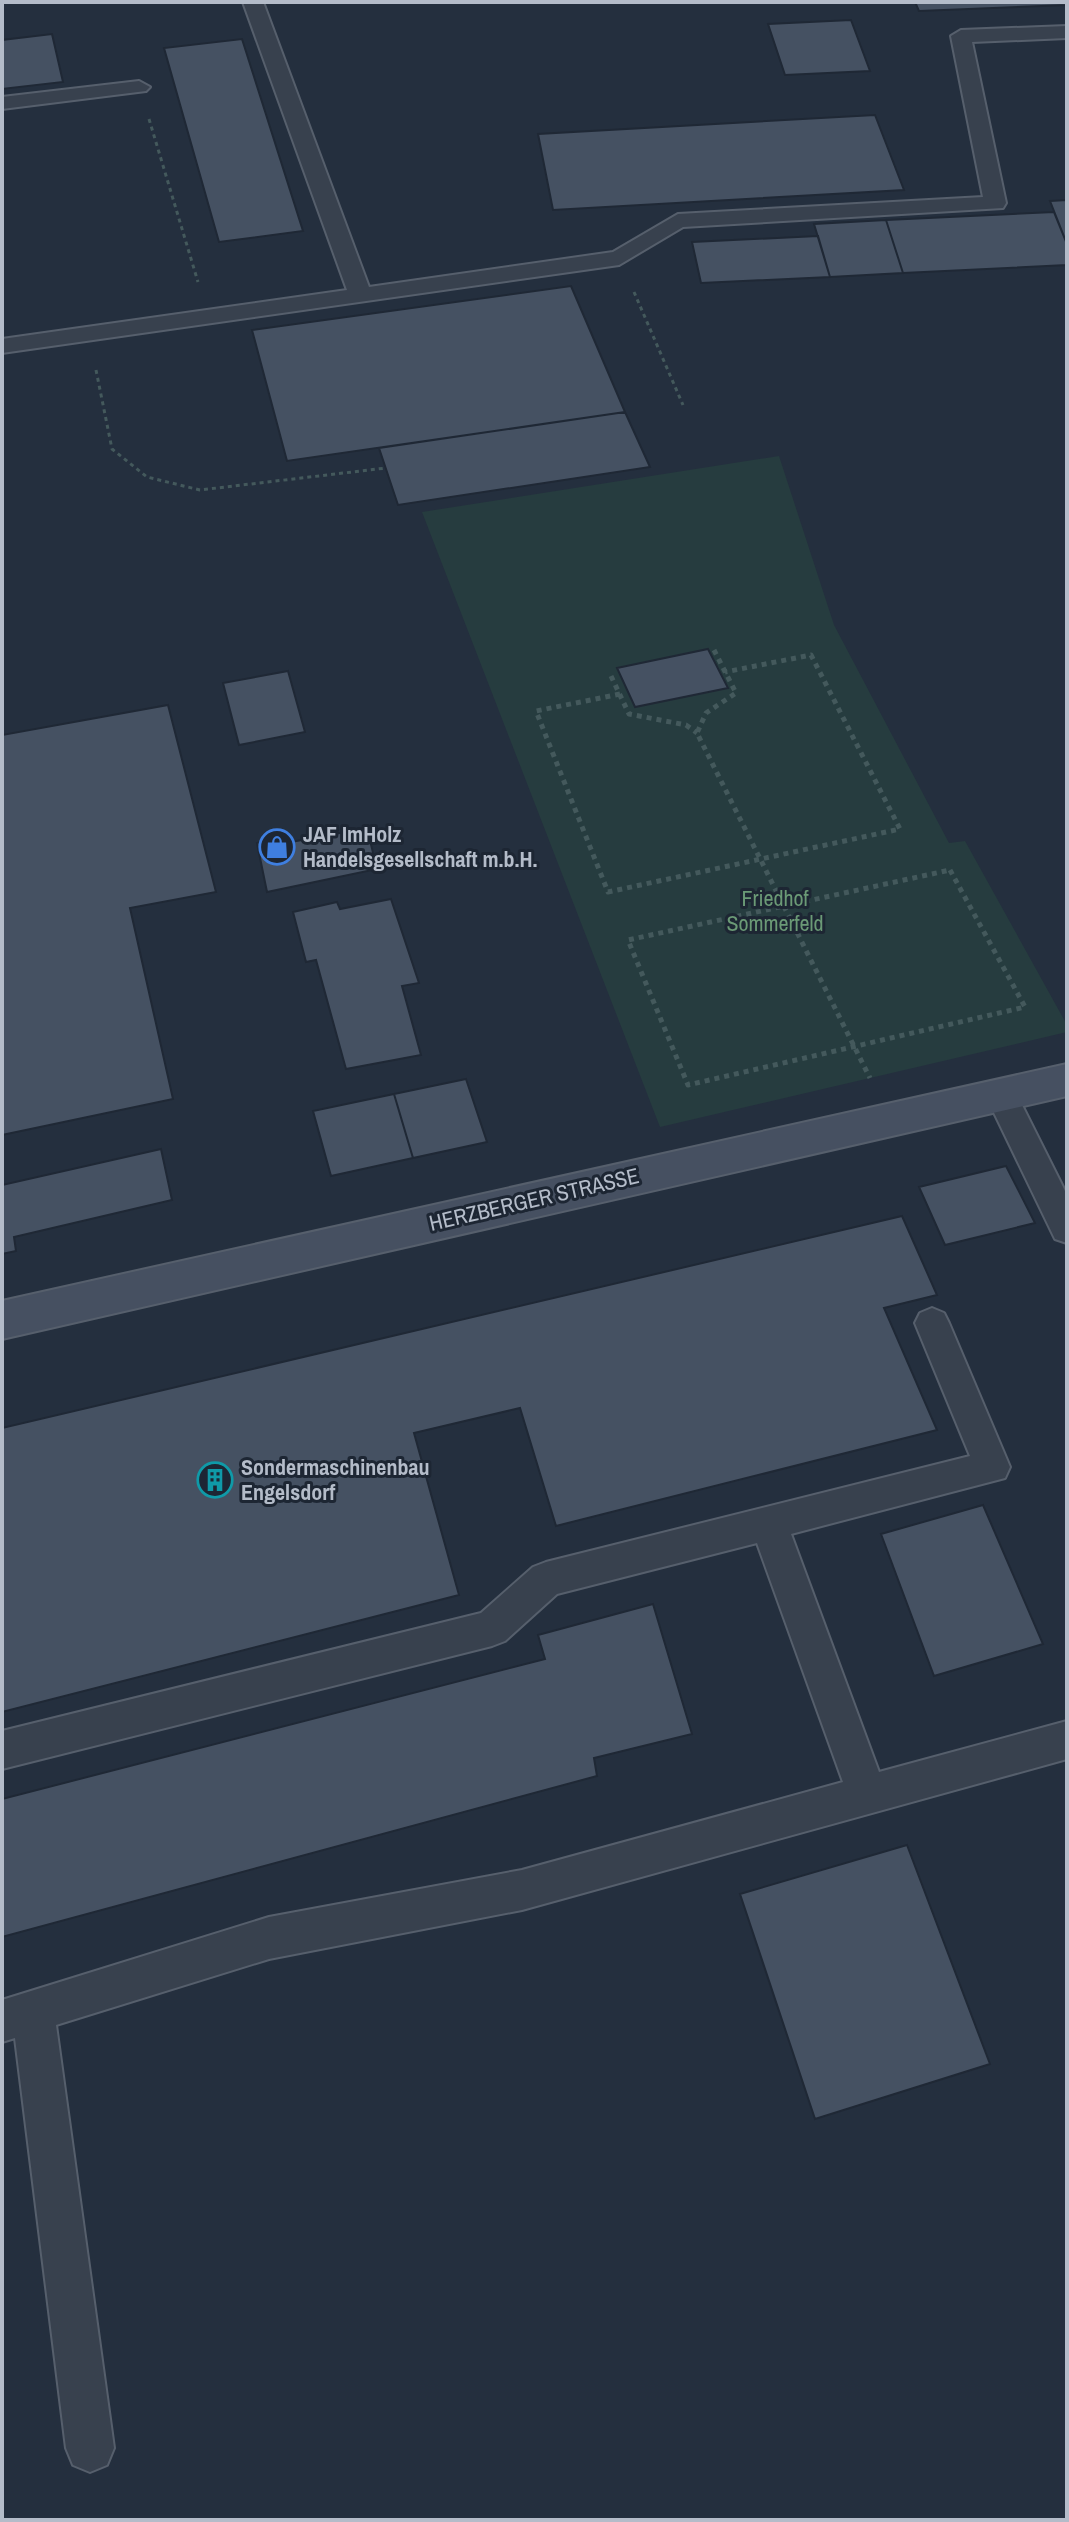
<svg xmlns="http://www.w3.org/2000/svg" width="1069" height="2522" viewBox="0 0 1069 2522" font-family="'Archivo Narrow',sans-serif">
  <rect width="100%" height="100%" fill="#242f3e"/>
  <path fill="#263c3f" d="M779,456L834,625L949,843L965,841L1067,1025V1032L660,1127L422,512Z"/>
  <path fill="#455162" stroke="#1f2835" stroke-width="2" d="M915,2H1067V5L919,11Z
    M851,20L870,71L785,75L768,24Z
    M52,34L63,82L2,89V40Z
    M242,39L303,231L219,242L164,48Z
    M875,115L904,190L553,210L538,134Z
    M1067,200V244L1050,201Z
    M1054,212L1067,244V265L903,273L886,220Z
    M886,220L903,273L830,277L814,224Z
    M818,236L830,277L701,283L692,242Z
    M571,286L625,412L287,461L252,330Z
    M625,412L650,467L398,505L379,448Z
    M708,649L728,688L635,707L617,668Z
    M288,671L305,732L239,745L223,683Z
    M168,705L216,892L130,908L173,1099L2,1135V735Z
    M367,828L377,869L267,892L257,843L283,838L285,843Z
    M391,899L419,983L402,986L421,1055L346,1069L316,960L306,962L293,912L337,902L340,909Z
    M466,1079L487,1142L413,1158L394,1094Z
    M394,1094L413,1158L331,1176L313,1111Z
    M161,1149L172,1200L14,1237L16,1251L2,1254V1185Z
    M1006,1166L1035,1223L945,1245L919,1187Z
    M902,1216L937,1295L884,1308L937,1430L556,1526L520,1408L414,1433L459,1595L2,1712V1428Z
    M983,1505L1043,1644L934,1676L881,1534Z
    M653,1604L692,1734L594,1758L597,1776L2,1937V1799L545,1659L538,1635Z
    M907,1845L990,2064L815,2119L740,1894Z"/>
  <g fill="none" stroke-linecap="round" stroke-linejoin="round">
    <defs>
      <path id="service" d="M243,2H263L369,287L613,252L678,214L983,197L951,36L961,30L1067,26V38L972,42L1006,203L1003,208L683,227L619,265L2,353V339L347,290Z
        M139,81L150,87L146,91L2,109V97Z
        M1001,1081L1012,1085L1067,1195V1243L1055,1239L985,1094L990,1085Z
        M932,1308L944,1313L949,1323L1010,1467L1005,1478L791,1534L879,1772L1067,1721V1759L522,1910L269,1959L56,2025L114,2448L107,2465L90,2472L73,2465L66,2448L15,2038L2,2042V2000L269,1917L522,1870L843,1782L757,1543L557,1594L505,1641L492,1646L2,1769V1731L481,1613L533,1567L546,1562L970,1456L915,1323L920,1313Z"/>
      <path id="secondary" d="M1067,1064V1096L2,1339V1301Z"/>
    </defs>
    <use href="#service" stroke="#565f6c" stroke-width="4"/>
    <use href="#secondary" stroke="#565f6c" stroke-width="4"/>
    <path stroke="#44595c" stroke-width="3" stroke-dasharray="4 4" stroke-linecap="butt" d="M149,119L198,282
      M634,292L683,405
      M96,370L112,449L147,477L200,490L386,468"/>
    <path stroke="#44595c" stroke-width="5" stroke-dasharray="5 5" stroke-linecap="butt" d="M714,650L736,693L706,713L697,733L870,1078
      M611,676L629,714L686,725L697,733
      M620,694L536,711L608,892L900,829L811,655L725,672
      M950,870L1025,1007L688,1085L628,940Z"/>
    <use href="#service" fill="#38414e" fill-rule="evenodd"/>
    <use href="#secondary" fill="#465061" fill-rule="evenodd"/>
  </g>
  <defs>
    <symbol id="shop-ring" viewBox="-11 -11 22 22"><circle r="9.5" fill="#1d2633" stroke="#3f7fe0" stroke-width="1.5"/><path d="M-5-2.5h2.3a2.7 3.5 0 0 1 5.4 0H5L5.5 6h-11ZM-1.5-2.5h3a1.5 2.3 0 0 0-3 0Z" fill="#3f7fe0"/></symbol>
    <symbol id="building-ring" viewBox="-11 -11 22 22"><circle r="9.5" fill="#1d2633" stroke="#0f9aa8" stroke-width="1.5"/><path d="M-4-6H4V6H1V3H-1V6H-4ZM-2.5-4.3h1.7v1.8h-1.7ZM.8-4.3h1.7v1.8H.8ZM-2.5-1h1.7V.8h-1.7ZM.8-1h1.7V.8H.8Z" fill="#0f9aa8"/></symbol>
  </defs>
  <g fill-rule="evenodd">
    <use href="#shop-ring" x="257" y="827" width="40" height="40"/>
    <use href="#building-ring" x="195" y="1460" width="40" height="40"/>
  </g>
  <g text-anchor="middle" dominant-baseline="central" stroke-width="6" stroke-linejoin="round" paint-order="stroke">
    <g font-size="22" font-weight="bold" fill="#b4bcc9" stroke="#1d2633" text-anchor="start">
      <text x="303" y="834">JAF ImHolz<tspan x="303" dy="25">Handelsgesellschaft m.b.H.</tspan></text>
      <text x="241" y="1467">Sondermaschinenbau<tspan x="241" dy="25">Engelsdorf</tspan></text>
    </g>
    <g font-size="22" fill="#6b9a76" stroke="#1d2633">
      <text x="775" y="898">Friedhof<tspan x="775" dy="25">Sommerfeld</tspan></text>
    </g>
    <g font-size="22" fill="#b4bcc9" stroke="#1d2633">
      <text transform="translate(534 1199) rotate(-13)">HERZBERGER STRASSE</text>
    </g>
  </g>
  <rect width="1069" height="2522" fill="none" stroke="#b4bcc9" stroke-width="8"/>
</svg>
